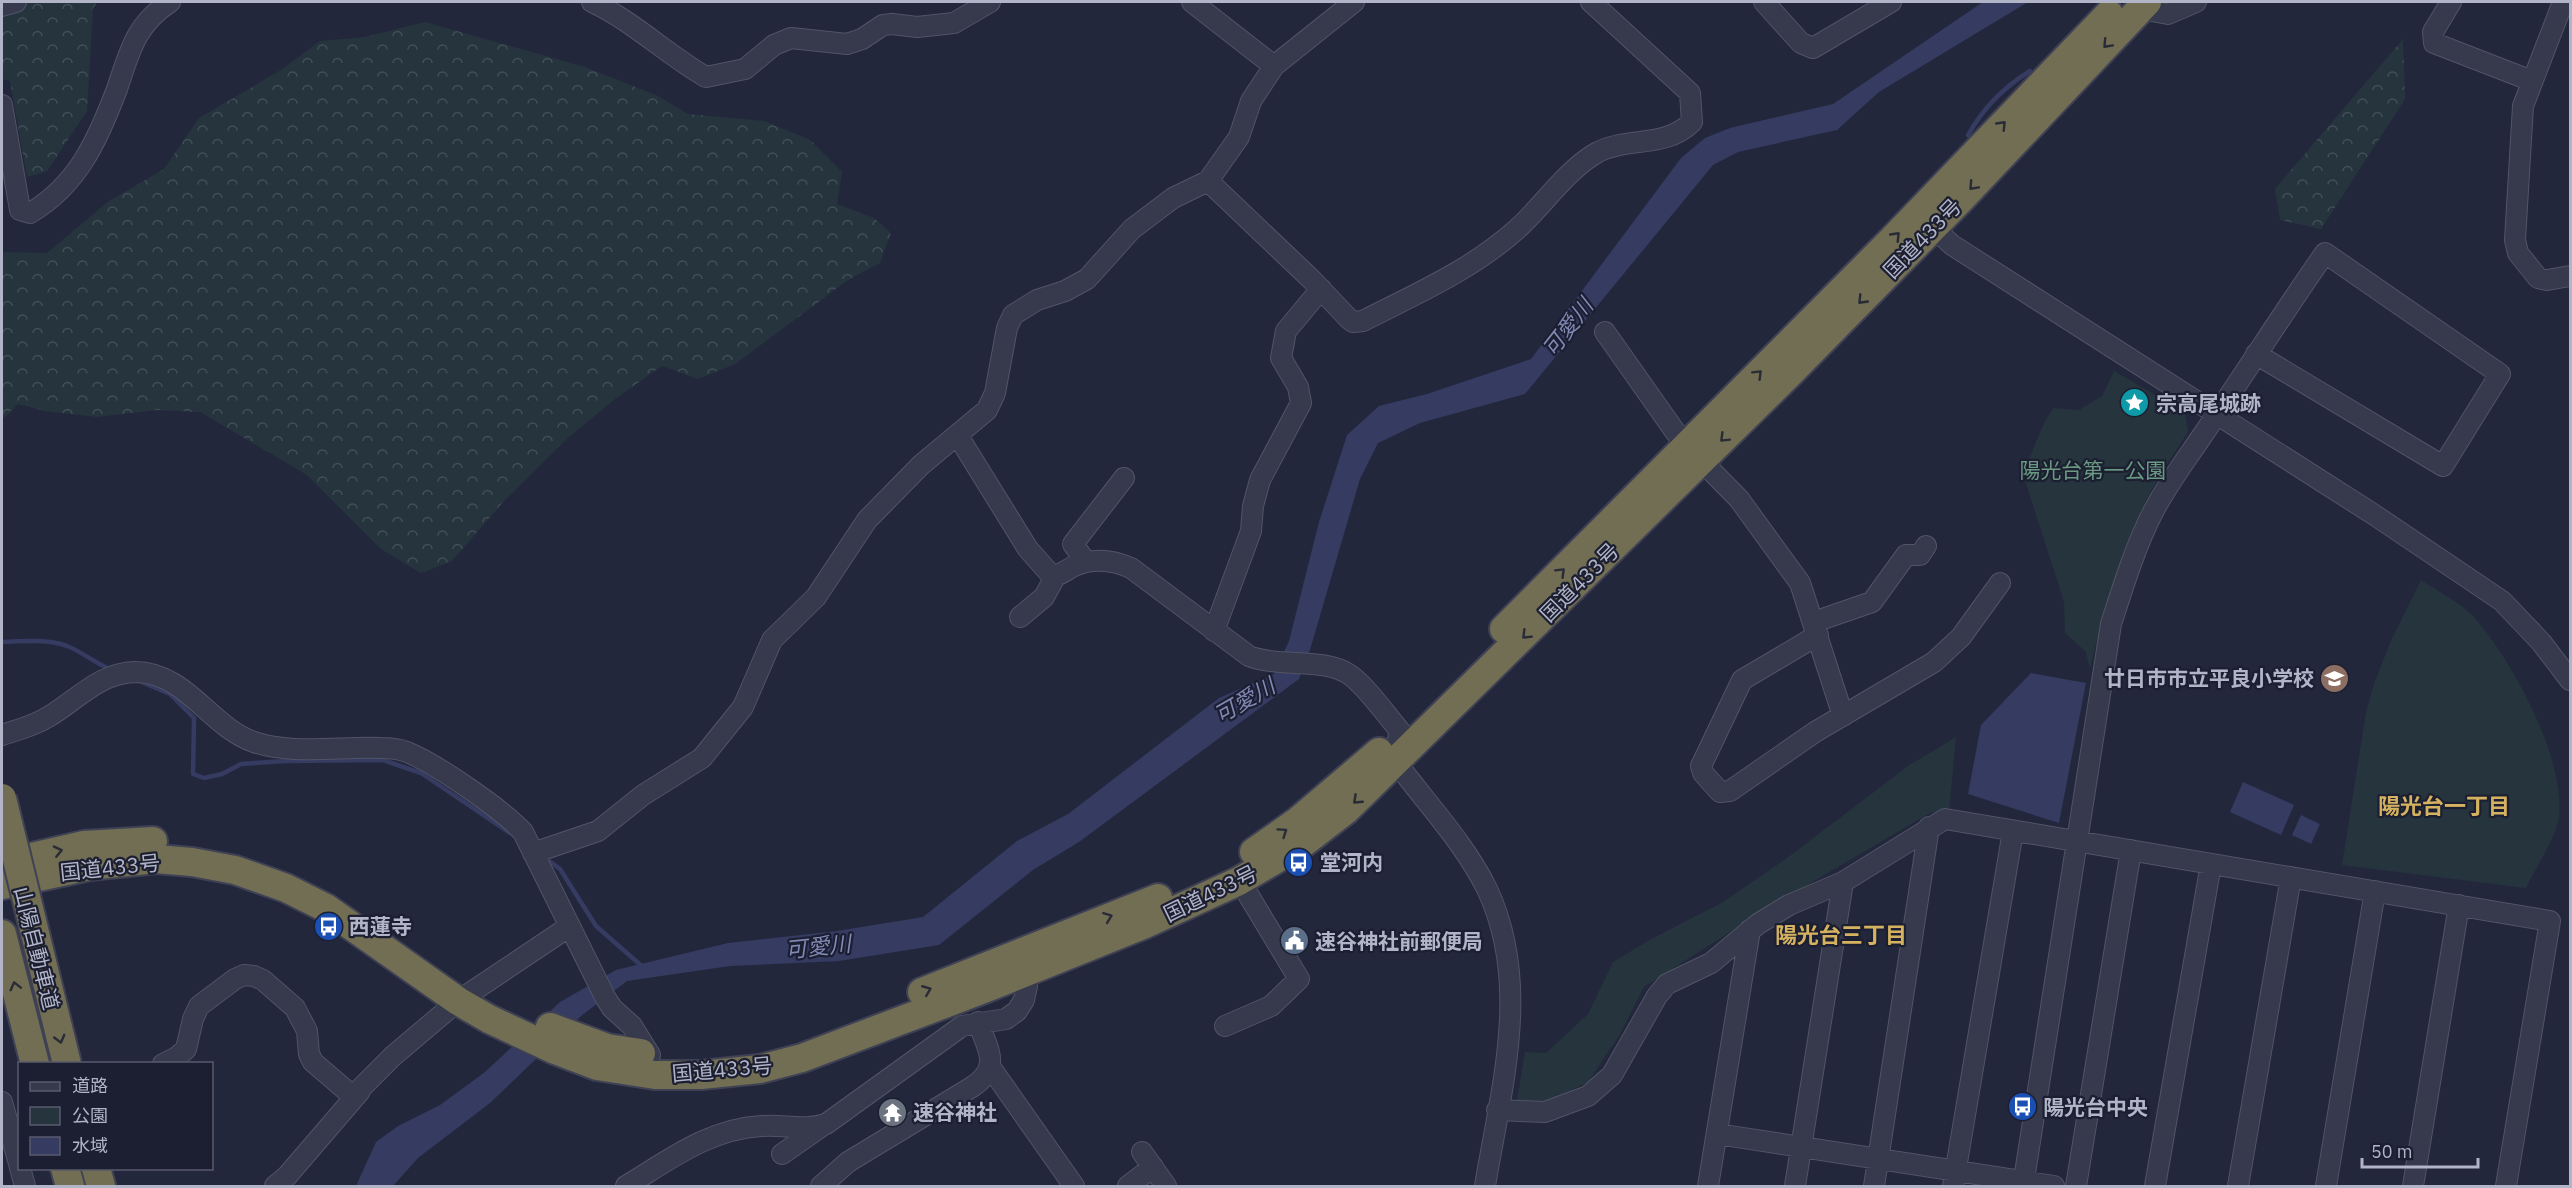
<svg xmlns="http://www.w3.org/2000/svg" width="2572" height="1188" viewBox="0 0 2572 1188" font-family="'IBM Plex Sans','Noto Sans JP',sans-serif">
  <defs>
    <pattern id="forest-crowns" width="20" height="18" patternUnits="userSpaceOnUse" patternTransform="scale(1.5)"><rect width="20" height="18" fill="#25343d"/><path d="M2 6a3 3 0 1 1 6 0M12 15a3 3 0 1 1 6 0" fill="none" stroke="#424f58"/></pattern>
  </defs>
  <rect width="100%" height="100%" fill="#23273c"/>
  <path fill="url(#forest-crowns)" d="M20,2H98L93,8L87,111L47,171L27,177L10,81L2,79V13Z
    M425,22L585,67L658,96L688,114L764,121L810,140L842,172L837,204L874,218L891,233L880,263L848,280L735,364L698,379L662,366L615,399L569,437L505,500L452,561L421,573L381,549L307,475L200,412L157,410L97,417L45,411L18,404L2,420V252L47,253L109,201L164,169L199,118L281,70L320,41L365,37Z
    M2403,39L2405,99L2321,229L2280,220L2275,189Z"/>
  <path fill="#25343d" d="M2114,371L2185,412L2188,432C2172,457 2154,483 2141,511C2117,561 2103,615 2090,669L2086,652L2065,633L2064,602L2022,471C2036,451 2038,427 2054,408L2079,410L2102,396Z
    M2421,580C2437,591 2460,602 2473,616C2512,659 2566,759 2559,818C2557,835 2534,871 2526,888L2342,865L2366,712L2374,684L2390,643Z
    M1956,737L1949,812L1930,813L1763,911L1644,987L1619,1036L1588,1082L1549,1101L1517,1100L1525,1052L1546,1053L1588,1014L1613,962L1653,938L1723,902L1787,858L1908,766Z"/>
  <path fill="#353b61" d="M1983,2H2028L1879,92L1837,130L1738,152L1713,165L1525,394L1420,423L1378,443L1360,479L1310,650L1299,679L1079,842L1033,870L939,945L839,961L730,966L627,981L581,1016L490,1103L418,1158L393,1186H356L376,1142L398,1126L440,1105L485,1072L560,1002L616,970L728,943L837,931L923,917L1017,841L1068,814L1219,698L1274,674L1289,641L1319,522L1347,435L1379,406L1427,394L1531,359L1681,158L1705,138L1730,128L1833,104Z
    M2031,673L2086,683L2059,823L1968,794L1981,725Z
    M2243,782L2294,805L2281,835L2230,812Z
    M2301,815L2320,824L2311,844L2292,835Z"/>
  <g fill="none" stroke-linecap="round" stroke-linejoin="round">
    <path stroke="#353b61" stroke-width="4.5" d="M1968,135C1984,107 2003,88 2030,71
      M2,642C20,641 50,639 67,646C81,651 96,664 112,670
      M139,681L170,694L194,718L193,774L204,778L222,774L241,764L285,761L383,760L421,773L516,837
      M545,858L560,869L596,926L644,968"/>
    <defs>
      <path id="minor" d="M592,2C633,21 666,54 706,77L745,69L774,45L791,38L847,44L862,39L883,25L892,24L917,27L954,23L990,2
        M1192,2L1274,66
        M1764,2L1801,43L1813,48L1891,2
        M2451,2L2433,32L2434,43L2532,81
        M2563,2L2523,106L2515,240L2518,253L2538,278L2547,280L2570,276
        M2,6L16,2
        M2141,9L2168,14L2196,2
        M2,105L20,210L30,213C78,185 98,139 117,89C130,51 135,25 170,2
        M1208,181L1312,280L1349,319L1353,322L1363,321C1416,294 1471,270 1516,230C1542,207 1567,169 1598,152C1630,136 1664,149 1692,122L1690,93L1591,2
        M1924,219L1952,245L2373,514L2502,601L2541,642L2570,680
        M1605,332L1681,440L1739,499L1800,583L1843,716
        M958,436L1028,549L1052,576C1060,576 1066,570 1074,566C1093,558 1113,560 1131,568L1249,656C1279,668 1326,657 1350,675C1366,686 1387,716 1400,731C1396,746 1395,755 1402,770C1431,808 1466,846 1487,889C1532,984 1501,1088 1485,1186
        M1086,562L1073,544L1124,478
        M1020,617L1044,597L1055,577
        M1814,622L1872,602L1906,555H1920L1926,546
        M1214,631L1251,531L1253,506L1260,480L1301,403L1298,387L1281,358L1286,331L1321,289
        M1818,635L1742,680L1701,766L1703,773L1720,792L1730,791L1815,732L1934,662L1961,637L2000,583
        M2,735C17,730 34,726 48,717C77,700 99,673 135,672C186,672 210,727 254,742C291,755 342,746 381,748C390,748 399,749 407,752C435,763 503,810 523,832L605,997L612,1008L632,1026L650,1055
        M533,853L598,831L643,795L702,758L743,707L772,640L816,597L867,520L921,465L987,410L995,393L1007,328L1013,315L1037,300L1065,291L1087,279L1132,229L1173,198L1208,181L1239,137L1251,101L1274,66L1354,2
        M1225,1026L1271,1006L1299,979L1246,891
        M163,1064L177,1057L186,1049L193,1019L199,1006L235,979L244,975L254,976L263,980L295,1008L307,1031L309,1054L313,1062L348,1092L356,1093L393,1056L458,1001L570,926
        M991,1068L1074,1186
        M2,1102L20,1167
        M1497,1110L1545,1112L1588,1096L1612,1075L1657,996L1667,984L1711,963L1758,924L1789,905L1843,882L1945,819L2550,921L2506,1186
        M1717,1134L2054,1186
        M1142,1152L1166,1186
        M782,1154L822,1126
        M20,1168L25,1186
        M275,1186L287,1176L360,1091
        M626,1186C669,1160 709,1129 761,1126C783,1124 804,1131 826,1124L962,1026L1006,1019L1017,1011L1024,1000L1027,986L1020,962
        M821,1186L848,1162L972,1087C1002,1067 988,1050 978,1022
        M1128,1186L1153,1167
        M1708,1186L1750,930
        M1795,1186L1843,882
        M1874,1186L1929,827
        M1953,1186L2013,831
        M2023,1186L2111,624C2123,587 2135,547 2153,512C2167,485 2185,461 2202,436C2244,375 2283,313 2325,253L2500,374L2443,466L2256,354
        M2076,1186L2131,850
        M2155,1186L2211,864
        M2238,1186L2291,877
        M2326,1186L2375,891
        M2413,1186L2459,905"/>
      <path id="highway" d="M1504,629L1893,239L2109,14
        M1254,852L1298,821L1379,752
        M2,864L84,845L153,841
        M2,885L89,866L156,859L192,862L235,870L286,888L326,908L458,1001L489,1019L555,1050L597,1066L655,1075H701L760,1069L802,1058L984,989L1143,925L1239,881L1302,844L1346,810L1792,371L1960,200L2147,2
        M2,934L35,1064
        M922,992L1158,898
        M550,1027L607,1048L641,1053
        M65,1168L70,1186
        M96,1168L101,1186"/>
    </defs>
    <use href="#minor" stroke="#525467" stroke-width="22"/>
    <use href="#highway" stroke="#3f4154" stroke-width="32"/>
    <use href="#minor" stroke="#363a4c" stroke-width="20"/>
    <use href="#highway" stroke="#726e53" stroke-width="28"/>
    <defs>
      <path id="highway-bridge" d="M2,798L67,1064"/>
    </defs>
    <use href="#highway-bridge" stroke="#3f4154" stroke-width="32" stroke-linecap="butt"/>
    <use href="#highway-bridge" stroke="#726e53" stroke-width="28"/>
  </g>
  <defs><path id="oneway-chevron" d="M-2-3.5L2.5 0L-2 3.5" fill="none" stroke-width="1.6" stroke-linecap="round" stroke-linejoin="round" transform="scale(1.5)"/></defs>
  <g stroke="#292b36">
    <use href="#oneway-chevron" transform="translate(2107 44) rotate(133)"/>
    <use href="#oneway-chevron" transform="translate(2002 125) rotate(-46)"/>
    <use href="#oneway-chevron" transform="translate(1973 186) rotate(133)"/>
    <use href="#oneway-chevron" transform="translate(1896 236) rotate(-46)"/>
    <use href="#oneway-chevron" transform="translate(1862 300) rotate(134)"/>
    <use href="#oneway-chevron" transform="translate(1758 374) rotate(-45)"/>
    <use href="#oneway-chevron" transform="translate(1724 438) rotate(135)"/>
    <use href="#oneway-chevron" transform="translate(1561 572) rotate(-45)"/>
    <use href="#oneway-chevron" transform="translate(1526 635) rotate(135)"/>
    <use href="#oneway-chevron" transform="translate(1357 800) rotate(137)"/>
    <use href="#oneway-chevron" transform="translate(1283 832) rotate(-35)"/>
    <use href="#oneway-chevron" transform="translate(58 851) rotate(-13)"/>
    <use href="#oneway-chevron" transform="translate(1108 917) rotate(-21)"/>
    <use href="#oneway-chevron" transform="translate(15 986) rotate(-104)"/>
    <use href="#oneway-chevron" transform="translate(927 990) rotate(-22)"/>
    <use href="#oneway-chevron" transform="translate(60 1039) rotate(75)"/>
  </g>
  <defs>
    <symbol id="sight-disc" viewBox="-11 -11 22 22"><circle r="9.5" fill="#0f9aa8" stroke="#1c1f31"/><path d="M0-6L1.8-2.2L6-1.7L2.9 1.2L3.7 5.4L0 3.3L-3.7 5.4L-2.9 1.2L-6-1.7L-1.8-2.2Z" fill="#fff"/></symbol>
    <symbol id="school-disc" viewBox="-11 -11 22 22"><circle r="9.5" fill="#8d6e63" stroke="#1c1f31"/><path d="M0-5L7-2L0 1L-7-2ZM-4 1L0 2.5L4 1V4Q0 6-4 4Z" fill="#fff"/></symbol>
    <symbol id="bus-disc" viewBox="-11 -11 22 22"><circle r="9.5" fill="#1a4fb4" stroke="#1c1f31"/><path d="M-5-6H5V4H4V6H2V4H-2V6H-4V4H-5ZM-3.5-4V0h7V-4ZM-3.5 1.2v1.5H-2V1.2ZM2 1.2v1.5H3.5V1.2Z" fill="#fff"/></symbol>
    <symbol id="civic-disc" viewBox="-11 -11 22 22"><circle r="9.5" fill="#5c6f8a" stroke="#1c1f31"/><path d="M-.6-6.5H3V-4.5H.6V-3L4-1V1h2V6H-6V1h2V-1L-.6-3ZM-1.2 2.5V6h2.4V2.5Z" fill="#fff"/></symbol>
    <symbol id="temple-disc" viewBox="-11 -11 22 22"><circle r="9.5" fill="#6b7280" stroke="#1c1f31"/><path d="M0-6L5-2H3V0L6.5 2.5H4V6H1.5V3h-3V6H-4V2.5H-6.5L-3 0V-2H-5Z" fill="#fff"/></symbol>
  </defs>
  <g fill-rule="evenodd">
    <use href="#sight-disc" x="2118" y="386" width="33" height="33"/>
    <use href="#school-disc" x="2318" y="662" width="33" height="33"/>
    <use href="#bus-disc" x="1282" y="846" width="33" height="33"/>
    <use href="#bus-disc" x="312" y="910" width="33" height="33"/>
    <use href="#civic-disc" x="1278" y="924" width="33" height="33"/>
    <use href="#bus-disc" x="2006" y="1090" width="33" height="33"/>
    <use href="#temple-disc" x="876" y="1096" width="33" height="33"/>
  </g>
  <g text-anchor="middle" dominant-baseline="central" stroke-width="4.5" stroke-linejoin="round" paint-order="stroke">
    <g font-size="21" fill="#b2b4c8" stroke="#1c1f31">
      <text transform="translate(1922 238) rotate(-46)">国道433号</text>
      <text transform="translate(1579 582) rotate(-45)">国道433号</text>
      <text transform="translate(110 867) rotate(-6)">国道433号</text>
      <text transform="translate(1210 893) rotate(-26)">国道433号</text>
      <text transform="translate(37 948) rotate(76)">山陽自動車道</text>
      <text transform="translate(722 1069) rotate(-5)">国道433号</text>
    </g>
    <g font-size="21" font-weight="bold" fill="#b2b4c8" stroke="#1c1f31" text-anchor="start">
      <text x="2156" y="403">宗高尾城跡</text>
      <text x="2314" y="678" text-anchor="end">廿日市市立平良小学校</text>
      <text x="1320" y="862">堂河内</text>
      <text x="349" y="926">西蓮寺</text>
      <text x="1315" y="941">速谷神社前郵便局</text>
      <text x="2043" y="1107">陽光台中央</text>
      <text x="913" y="1112">速谷神社</text>
    </g>
    <g font-size="21" fill="#699981" stroke="#1c1f31">
      <text x="2093" y="470">陽光台第一公園</text>
    </g>
    <g font-size="22" font-style="italic" fill="#8189b4" stroke="#1c1f31">
      <text transform="translate(1567 327) rotate(-52)">可愛川</text>
      <text transform="translate(1244 700) rotate(-30)">可愛川</text>
      <text transform="translate(818 946) rotate(-6)">可愛川</text>
    </g>
    <g font-size="22" font-weight="bold" fill="#d5b260" stroke="#1c1f31">
      <text x="2444" y="805">陽光台一丁目</text>
      <text x="1841" y="934">陽光台三丁目</text>
    </g>
  </g>
  <rect width="2572" height="1188" fill="none" stroke="#b2b4c8" stroke-width="6"/>
  <rect x="18" y="1062" width="195" height="108" fill="#1c1f31" stroke="#585b6d" stroke-width="1.5"/>
  <rect x="30" y="1082" width="30" height="9" fill="#363a4c" stroke="#585b6d" stroke-width="1.5"/>
  <text x="72" y="1092" font-size="18" fill="#b2b4c8">道路</text>
  <rect x="30" y="1107" width="30" height="18" fill="#25343d" stroke="#585b6d" stroke-width="1.5"/>
  <text x="72" y="1122" font-size="18" fill="#b2b4c8">公園</text>
  <rect x="30" y="1137" width="30" height="18" fill="#353b61" stroke="#585b6d" stroke-width="1.5"/>
  <text x="72" y="1152" font-size="18" fill="#b2b4c8">水域</text>
  <path d="M2362 1158v9h116v-9" fill="none" stroke="#b2b4c8" stroke-width="3"/>
  <text x="2371" y="1158" font-size="18" fill="#b2b4c8" stroke="#1c1f31" stroke-width="4.5" paint-order="stroke">50 m</text>
</svg>
